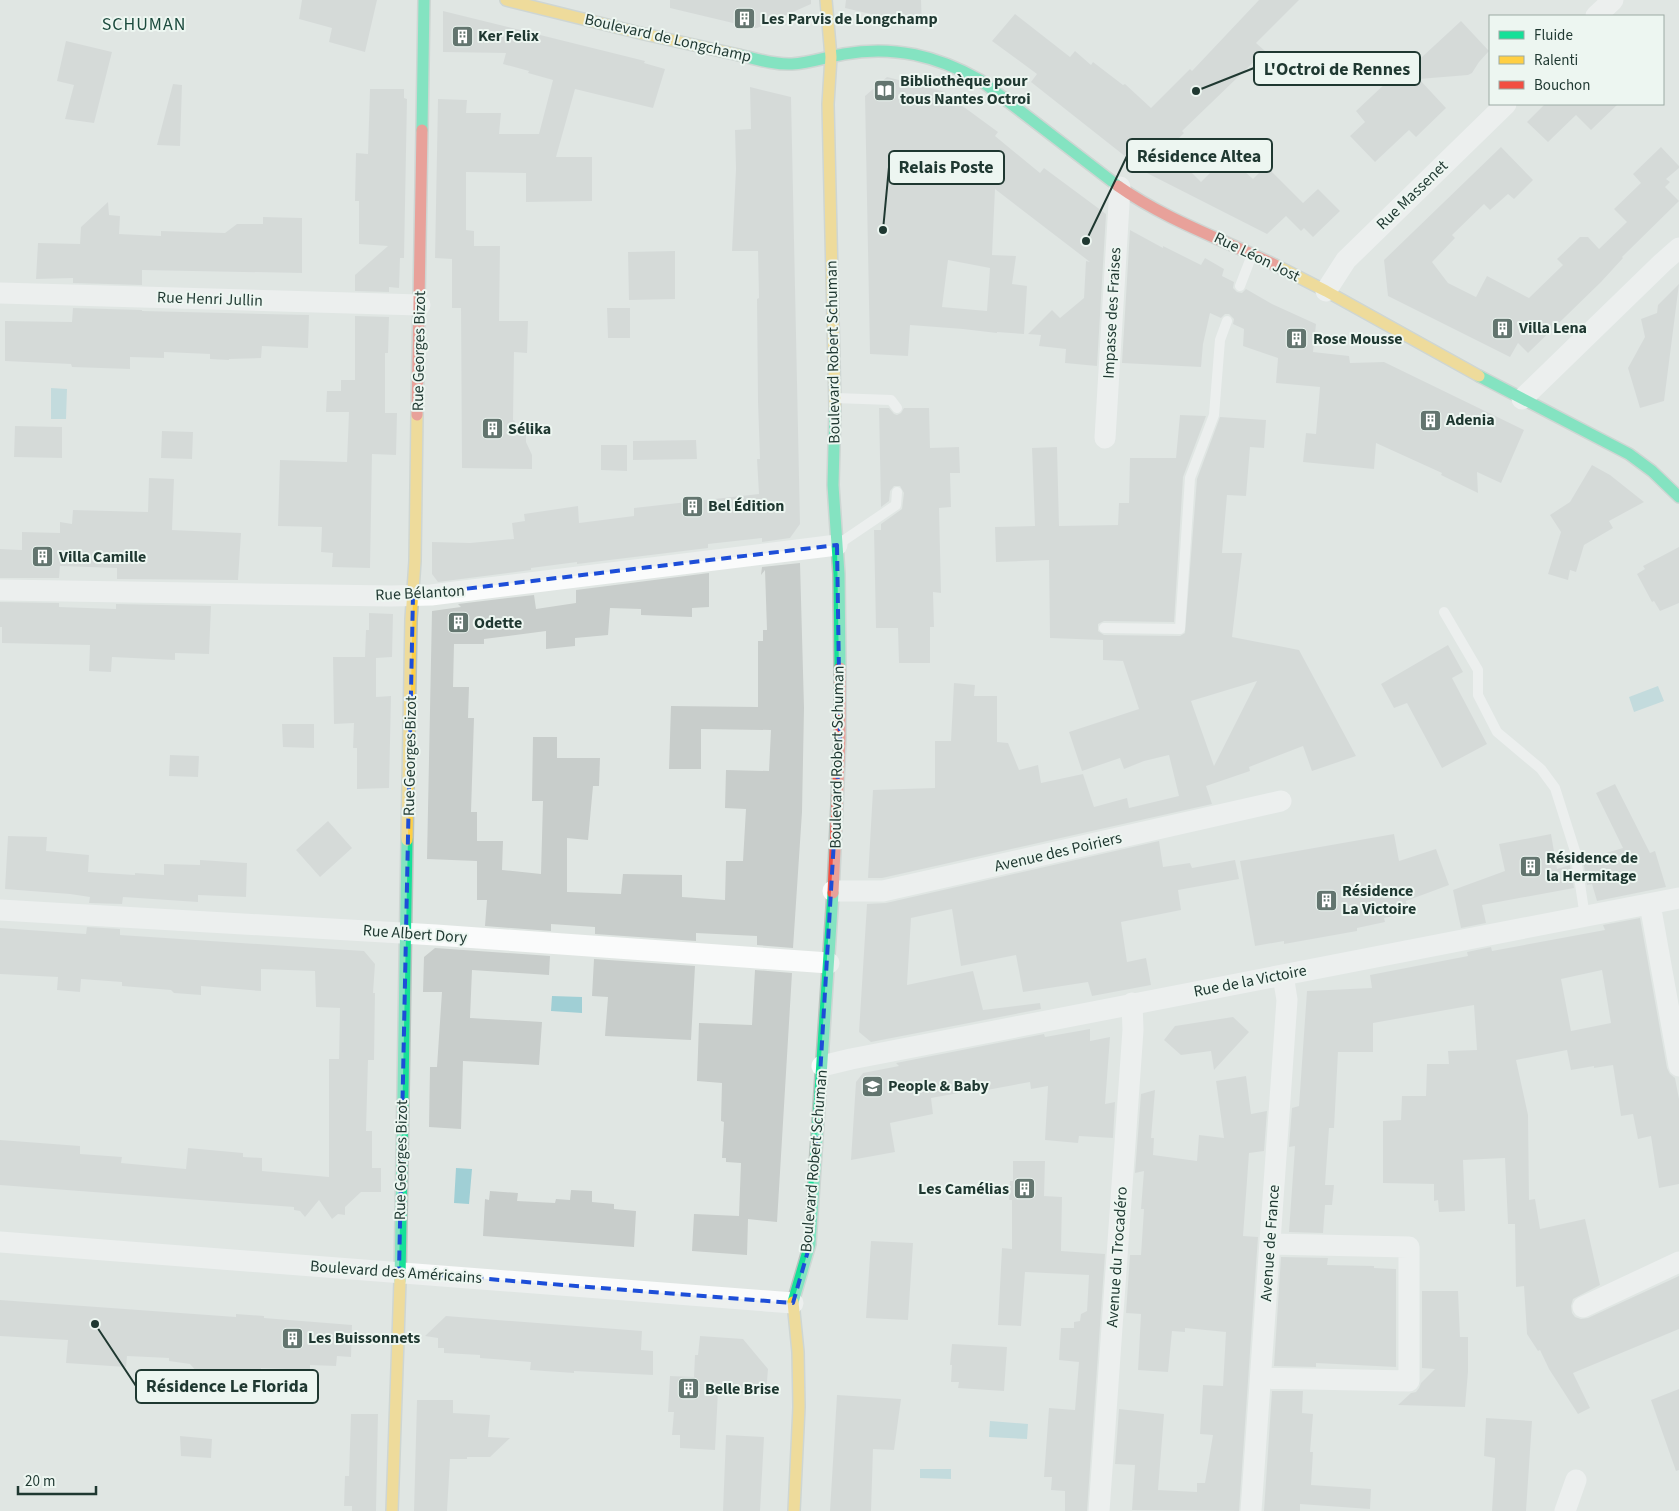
<svg xmlns="http://www.w3.org/2000/svg" width="1679" height="1511" viewBox="0 0 1679 1511" font-family="'Source Sans 3',sans-serif">
  <rect width="100%" height="100%" fill="#e0e6e3"/>
  <path fill="#a0cfd5" d="M51,388L67,389L66,419H51Z
    M1658,686L1664,701L1634,712L1629,697Z
    M552,996L582,997V1013L551,1011Z
    M456,1168L472,1169L469,1204L454,1203Z
    M990,1421L1028,1424L1027,1439L989,1437Z
    M920,1469H951V1479L920,1478Z"/>
  <path fill="#c8cdcb" fill-rule="evenodd" d="M302,0H377L365,52L329,42L332,28L299,19Z
    M670,0H811V4L757,28H754L670,8Z
    M846,0H921L922,26L845,8Z
    M1259,0H1299L1256,43L1265,51L1182,131L1184,133L1168,149L1201,182L1224,159L1231,167L1235,163L1253,179L1266,166L1303,203L1318,189L1340,211L1313,237L1304,228L1301,231L1286,216L1267,234L1145,172L1031,82L1037,74L992,41L1015,14L1070,57L1075,51L1091,65L1093,62L1123,85L1125,84L1151,108L1190,69L1192,71Z
    M443,11L645,61L644,63L665,69L653,108L575,89L556,157H592V201L526,202V173L466,172V230L474,231V246H500L499,321H528L527,353L514,352L513,420L526,432V442L532,455V469L462,468L461,308H452V259L435,258L438,99L467,100L466,113H501L499,134H539L553,80L528,73L529,71L503,64L506,53L443,52Z
    M1461,21L1489,51L1479,62L1472,73L1468,75L1419,79L1446,108L1416,137L1409,130L1375,162L1350,136L1365,122L1356,111L1405,65L1409,69Z
    M66,41L112,52L94,123L65,119L74,85L57,81Z
    M887,77L942,91L998,132L995,136L1040,173L1044,168L1106,214L1097,366L1065,363L1066,349L1039,346L1041,335L1028,334L1052,310L1060,318L1084,298L1086,261L1090,262L995,189L992,255L1016,256L1012,284L1027,286L1024,334L997,332V333L963,329L910,325L908,356L870,354L865,96ZM948,260L990,268L987,311L942,307Z
    M173,84L182,85L180,146L157,145Z
    M750,87L791,97L800,524L790,538L762,542V538L708,544V548L577,564V562L531,568V570L438,582L432,574V542L470,543L514,539L512,523L525,521L524,514L578,506L579,523L634,516V508L759,494L757,459H760L758,402L757,299L759,298L758,251H732L736,169L735,130L751,129Z
    M370,89H404V98L407,99L404,258H400L399,288L389,287V292L355,291V275L388,246L359,244V201H355L356,153L368,154Z
    M1545,104H1618L1591,130L1576,115L1548,142L1527,122Z
    M1501,147L1533,180L1514,199L1508,194L1490,210L1484,204L1452,235L1455,238L1432,262L1448,283L1476,297L1487,276L1529,298L1563,265L1557,259L1580,237H1588L1599,249L1627,222L1614,209L1641,183L1633,174L1661,147L1679,166V168L1666,179L1670,182L1665,187L1679,201L1622,257L1623,258L1601,282L1528,353L1518,343L1510,357L1388,296L1384,260Z
    M108,202L109,215L120,216L119,234L161,236V231L225,233L237,224H263V217L302,218V273L142,270V285L73,283V278L36,279L38,243L80,244L81,227Z
    M1130,230L1163,248V246L1201,265L1205,258L1224,269L1222,276L1234,282L1233,288L1237,292L1242,293L1246,289L1272,304L1316,324L1313,352L1349,356L1350,363L1384,362L1524,430L1501,483L1477,472L1478,493L1441,475L1442,473L1376,443L1374,469L1303,462L1306,433L1316,434L1320,387L1276,383L1278,358L1243,346L1244,329L1233,324L1234,319L1229,314H1225L1221,318L1210,313L1203,344L1201,367L1122,363Z
    M675,251V299L629,300L628,252Z
    M1679,284L1664,401L1640,408L1628,368L1645,337L1641,319L1657,313L1658,305Z
    M73,308L142,310V311L309,315L308,348L262,346L261,358L229,359V360L210,359V354L164,352V358L130,357V369L72,367L71,364L5,361V321L72,322Z
    M607,308H630V338H608Z
    M355,316L389,317L388,353H385V413H397L396,455L372,454L370,568L332,567L333,553L321,552L322,527L278,526L280,460L347,462L349,412H326L327,391H341V380H355Z
    M879,408H889L894,414L897,415L901,413L904,408H929L930,448L959,447L960,473H950L951,507L939,508L941,593L933,592L934,627H930V663H899L898,628H876L874,530H881V524L902,509L904,493L900,486H894L890,491L889,501L881,507Z
    M1180,415L1206,416L1183,477L1174,622L1104,621L1098,624V631L1104,635L1180,636L1185,633L1197,479L1220,417L1266,420L1264,448L1250,447L1246,496L1227,495L1222,553H1242L1232,637L1299,650L1356,756L1312,771L1303,746L1249,767L1250,771L1206,786L1212,804L882,878H868L873,790L935,788V741H951L954,683L975,685L974,696H997V742L1008,743L1019,770L1038,765L1041,783L1083,774L1094,807L1127,798L1129,808L1179,796L1169,755L1144,761L1124,769L1120,758L1082,771L1069,732L1139,709L1123,661L1103,660V640L1050,638L1049,560L996,562L995,527L1035,526L1032,448L1057,447L1059,526L1118,525L1119,503H1129L1130,458H1176ZM1257,681L1214,766L1191,701Z
    M15,426L62,427V458L14,457Z
    M162,431L193,432L192,459L161,458Z
    M696,440L697,459L633,460V441Z
    M601,445H627V471L601,470Z
    M1592,465L1610,475L1644,502L1609,521L1613,528L1584,545L1576,572L1570,570L1568,580L1548,574L1561,532L1550,515L1570,502Z
    M149,478L174,479L172,530L241,533L238,580L117,579V568L60,566L59,578H0V549L22,550V532L60,533V522L72,524L73,510L148,512Z
    M1679,547V603L1660,611L1654,601L1652,602L1637,574L1645,569L1643,566Z
    M800,563L804,708L802,812L793,948L757,945V936L696,933V941L595,934V927L551,924V931L485,926L487,900H477V861L427,859L432,611L461,607L458,604L534,595L536,609L576,603V590L709,573V607L692,608V617L641,615V609L610,608L608,635L575,638V646L546,649V631L484,639V644H454L453,687H469L468,718H474L471,812H477V841H503L502,870L541,874L543,801H532L533,737H557V758H600L599,786H593L588,840L567,838V892L621,894L623,874L682,875V897L725,900L726,861H743L746,809L725,808L726,770L769,771L771,730L701,729V769H669L671,706L758,707V641H763V630H767L765,570L761,575L762,567Z
    M0,602L59,603V607L116,609V604L211,606L209,654L175,653V660L112,657L111,672L89,671L90,645L2,643V627H0Z
    M369,613L393,614L392,657L376,658V697L391,696L389,788L357,789V748H353L354,723L334,724L333,657H365L366,630H369Z
    M1448,645L1463,672L1452,678L1487,744L1442,768L1407,703L1394,708L1381,684Z
    M282,724H314V748L283,747Z
    M170,755L199,756L198,777L169,776Z
    M1615,784L1650,853L1655,851L1666,887L1597,901L1592,884L1587,885L1583,860L1623,848L1596,793Z
    M328,821L352,848L320,877L296,850Z
    M1394,834L1399,861L1436,849L1449,885L1406,901L1408,913L1384,918L1385,922L1357,928V931L1284,944V941L1255,946L1240,861Z
    M1551,834L1557,869L1570,865L1574,888L1482,905L1486,923L1461,928L1453,890L1505,871L1499,844Z
    M8,836L47,837L46,851L89,855L88,872L135,875V873L164,875V864L200,865V860L247,863L246,897L198,895V902L123,897L122,904L89,903L90,897L70,894L5,889Z
    M1159,841L1163,867L1190,863L1192,868L1235,860L1239,879L1178,890L1181,910L1121,922L1127,962L1146,958L1151,985L1092,996L1088,982L1023,992L1016,955L961,966L952,909L911,918L907,985L973,971L983,1010L1040,1003L1041,1009L871,1042L859,1032L867,904L886,903Z
    M1640,918L1667,1068L1670,1074L1675,1078L1679,1099V1184L1659,1188L1651,1136L1638,1139L1633,1114L1621,1116L1613,1065L1594,1068V1066L1571,1070L1567,1050L1516,1060L1528,1115L1529,1200L1535,1199L1540,1229L1585,1219L1600,1285L1573,1299L1571,1306L1572,1313L1575,1317L1581,1319L1588,1318L1679,1276V1329L1573,1373L1590,1408L1578,1414L1549,1369L1540,1350L1538,1351L1527,1334L1524,1286L1516,1287L1515,1224H1508L1505,1158L1463,1160L1465,1211L1439,1212L1438,1200L1434,1201V1184L1383,1183V1121L1401,1120L1402,1096H1426L1427,1064H1449L1448,1051L1477,1050L1474,1005L1373,1023V1052H1338L1334,1128H1329L1325,1185H1334L1332,1205H1325L1323,1233L1289,1232L1295,1146L1289,1147L1292,1108L1299,1106L1307,991L1372,988L1370,975L1468,956L1467,952L1491,947L1492,951L1605,930L1603,925ZM1602,970L1611,1023L1571,1031L1561,979Z
    M87,927L120,929V935L364,951L375,964L373,993H375L374,1060H368L366,1131H372V1168H381V1192H361L345,1207V1215L338,1214L332,1219L319,1200L305,1217L300,1211L294,1210V1207L0,1185V1140L80,1146V1154L122,1157L121,1163L186,1169L188,1148L243,1153V1157L262,1158V1171L329,1177V1059H339L340,1008L316,1007L315,971L261,969V991L201,986V995L174,993L171,990L122,986V982L81,979L80,992L57,990L58,977L0,974V928L86,934Z
    M435,948L550,956L549,975L472,970L470,1018L542,1022L539,1065L463,1061L461,1129L429,1127L430,1067H437L442,992H423L424,957Z
    M594,959L695,966L691,1040L605,1036L608,997L592,996Z
    M755,970L792,973L777,1222L748,1219L747,1255L692,1251L694,1214L739,1216L741,1163L726,1162V1158H722L724,1122L721,1121L722,1083L697,1081L699,1023L752,1025Z
    M1233,1017L1249,1032L1214,1070L1211,1051L1181,1055L1164,1040L1175,1026Z
    M1090,1029V1041L1110,1037L1105,1104L1115,1102L1113,1138L1079,1136L1078,1143L1045,1140L1048,1086L1031,1089L1030,1082L987,1090L986,1088L931,1098L933,1114L890,1123L895,1152L851,1160L856,1082L863,1073L899,1066L896,1063L1044,1034L1045,1037Z
    M1246,1076L1251,1114L1267,1111L1264,1151L1249,1153L1243,1236L1258,1237L1239,1511L1132,1510L1135,1465L1115,1464L1119,1409L1164,1414L1158,1490L1197,1492V1483H1205L1213,1435L1200,1434L1203,1385L1223,1386L1226,1332L1185,1328V1332L1172,1331L1168,1372L1138,1370L1141,1314L1126,1313L1130,1255H1141L1144,1209H1141L1144,1171L1135,1173L1141,1094L1155,1090L1151,1138H1154L1153,1155L1197,1161L1199,1135L1224,1138L1216,1081Z
    M1013,1161H1045L1044,1196L1062,1197L1061,1251L1105,1254L1087,1511H1065V1491L1051,1490L1052,1477H1044L1049,1408L1075,1410L1079,1362L1059,1360L1061,1328H1074V1322L1080,1321L1081,1314L1087,1311L1089,1275L1025,1272L1021,1326L998,1325L1002,1248L1012,1249V1200H1009L1010,1181H1013Z
    M571,1190L592,1191V1202L614,1204V1209L636,1211L634,1247L483,1236L485,1199L489,1200L490,1191L518,1193L517,1201L555,1203L556,1199L570,1200Z
    M871,1241L913,1243L908,1320L866,1318Z
    M1281,1257L1328,1258L1327,1265L1374,1266V1268L1396,1269V1367L1316,1363V1367L1274,1366Z
    M1422,1291H1458L1460,1337H1468V1372L1465,1407L1398,1405L1411,1393L1416,1392L1419,1388L1421,1383L1435,1369L1422,1368Z
    M0,1300L236,1317V1314L264,1316V1318L352,1325L351,1357L337,1356L336,1366L310,1365V1370L261,1368L260,1381L237,1379V1375L198,1373L190,1364L169,1361V1358L127,1356L126,1367L66,1363L68,1340L0,1336Z
    M446,1316L642,1331L641,1350L653,1351V1375L574,1371V1373L530,1370L531,1362L480,1358V1355L444,1353V1348H438V1338L425,1336Z
    M700,1336L743,1339L768,1369L766,1394L718,1391L715,1450L680,1448V1435H672L674,1412H668L670,1376L694,1377L695,1355H698Z
    M952,1344L1007,1347L1004,1391L958,1388L959,1382H951L952,1365H950Z
    M1679,1389V1470L1676,1471L1651,1400Z
    M1272,1391H1303L1302,1413L1313,1414L1310,1452H1313L1311,1485L1371,1489L1370,1509L1300,1504V1511H1264Z
    M837,1395L901,1399L894,1450L873,1449L871,1511H830Z
    M417,1400H453V1413L490,1415L488,1437L510,1438L490,1457H467V1459H450L447,1511H414Z
    M351,1414H378L376,1511H352V1506H344L345,1476H349Z
    M1486,1418L1532,1421L1526,1511H1492L1495,1462V1458L1484,1456Z
    M726,1435L764,1437L760,1511H723Z
    M180,1436L212,1439L211,1458L181,1456Z"/>
  <g fill="none" stroke-linecap="round" stroke-linejoin="round">
    <defs>
      <path id="fast" d="M739,55C756,59 775,65 792,64C809,63 827,57 844,54C894,45 937,56 980,80L1118,186
        M422,130L424,0
        M1479,376L1629,454L1652,471L1679,497
        M835,407L833,485L839,574L840,668
        M400,1281L407,840
        M793,1302L810,1244L833,893"/>
      <path id="slow" d="M506,0L644,34L739,55
        M826,0L831,57L828,104L835,407
        M1275,265L1326,291L1479,376
        M407,840L411,619L415,561L417,415
        M793,1302L798,1352L799,1407L794,1511
        M392,1511L400,1281"/>
      <path id="jam" d="M1118,186C1166,220 1222,239 1275,265
        M417,415L422,130
        M833,893L840,739V668"/>
    </defs>
    <use href="#fast" stroke="#b9c3be" stroke-width="14"/>
    <use href="#slow" stroke="#b9c3be" stroke-width="14"/>
    <use href="#jam" stroke="#b9c3be" stroke-width="14"/>
    <path stroke="#fafbfb" stroke-width="10" d="M1240,286L1252,255
      M835,398L891,400L897,408
      M840,543L896,505L897,492
      M1444,612L1478,670V695L1497,732L1541,769L1555,788L1575,851L1585,917
      M1104,628L1180,629L1190,478L1214,415L1220,340L1227,321"/>
    <path stroke="#fafbfb" stroke-width="21" d="M1596,16L1613,0
      M1326,291L1346,260L1506,104
      M0,293L420,305
      M1522,399L1662,263L1679,248
      M1105,438L1120,187
      M0,590L391,596L431,595L837,545
      M833,891H883L1281,801
      M1650,904L1679,1066
      M0,910L436,935L829,963
      M822,1066L851,1059L1679,898
      M0,1242L793,1303
      M1583,1307L1679,1262
      M1261,1378L1409,1381V1247L1270,1244
      M1099,1511L1133,1030L1132,1003
      M1251,1511L1287,1000L1283,975
      M1565,1511L1576,1480"/>
    <use href="#fast" stroke="#16e098" stroke-width="11"/>
    <use href="#slow" stroke="#ffcf43" stroke-width="11"/>
    <use href="#jam" stroke="#f24e42" stroke-width="11"/>
  </g>
  <path d="M0 0H1679V1511H0ZM837,545L840,739L810,1244L793,1303L399,1272L413,595Z" fill="#e0e6e3" fill-opacity=".55" fill-rule="evenodd"/>
  <path fill="none" stroke="#1d4ed8" stroke-width="4" stroke-dasharray="10 6" stroke-linejoin="round" d="M837,545L840,739L810,1244L793,1303L399,1272L413,595Z"/>
  <defs>
    <symbol id="building-square" viewBox="-11 -11 22 22"><rect x="-9" y="-9" width="18" height="18" rx="4" fill="#63756f" stroke="#edf6f1"/><path d="M-4-6H4V6H1V3H-1V6H-4ZM-2.5-4.3h1.7v1.8h-1.7ZM.8-4.3h1.7v1.8H.8ZM-2.5-1h1.7V.8h-1.7ZM.8-1h1.7V.8H.8Z" fill="#fff"/></symbol>
    <symbol id="library-square" viewBox="-11 -11 22 22"><rect x="-9" y="-9" width="18" height="18" rx="4" fill="#63756f" stroke="#edf6f1"/><path d="M-6-4Q-3-5.5-.7-3.5V5Q-3 3-6 4ZM6-4Q3-5.5 .7-3.5V5Q3 3 6 4Z" fill="#fff"/></symbol>
    <symbol id="school-square" viewBox="-11 -11 22 22"><rect x="-9" y="-9" width="18" height="18" rx="4" fill="#63756f" stroke="#edf6f1"/><path d="M0-5L7-2L0 1L-7-2ZM-4 1L0 2.5L4 1V4Q0 6-4 4Z" fill="#fff"/></symbol>
  </defs>
  <g fill-rule="evenodd">
    <use href="#building-square" x="732" y="6" width="25" height="25"/>
    <use href="#building-square" x="450" y="24" width="25" height="25"/>
    <use href="#library-square" x="872" y="78" width="25" height="25"/>
    <use href="#building-square" x="1490" y="316" width="25" height="25"/>
    <use href="#building-square" x="1284" y="326" width="25" height="25"/>
    <use href="#building-square" x="1418" y="408" width="25" height="25"/>
    <use href="#building-square" x="480" y="416" width="25" height="25"/>
    <use href="#building-square" x="680" y="494" width="25" height="25"/>
    <use href="#building-square" x="30" y="544" width="25" height="25"/>
    <use href="#building-square" x="446" y="610" width="25" height="25"/>
    <use href="#building-square" x="1518" y="854" width="25" height="25"/>
    <use href="#building-square" x="1314" y="888" width="25" height="25"/>
    <use href="#school-square" x="860" y="1074" width="25" height="25"/>
    <use href="#building-square" x="1012" y="1176" width="25" height="25"/>
    <use href="#building-square" x="280" y="1326" width="25" height="25"/>
    <use href="#building-square" x="676" y="1376" width="25" height="25"/>
  </g>
  <g text-anchor="middle" dominant-baseline="central" stroke-width="4" stroke-linejoin="round" paint-order="stroke">
    <g font-size="16" font-weight="bold" fill="#1f3831" stroke="#edf6f1" text-anchor="start">
      <text x="761" y="19">Les Parvis de Longchamp</text>
      <text x="478" y="36">Ker Felix</text>
      <text x="900" y="81">Bibliothèque pour<tspan x="900" dy="18">tous Nantes Octroi</tspan></text>
      <text x="1519" y="328">Villa Lena</text>
      <text x="1313" y="339">Rose Mousse</text>
      <text x="1446" y="420">Adenia</text>
      <text x="508" y="429">Sélika</text>
      <text x="708" y="506">Bel Édition</text>
      <text x="59" y="557">Villa Camille</text>
      <text x="474" y="623">Odette</text>
      <text x="1546" y="858">Résidence de<tspan x="1546" dy="18">la Hermitage</tspan></text>
      <text x="1342" y="891">Résidence<tspan x="1342" dy="18">La Victoire</tspan></text>
      <text x="888" y="1086">People &amp; Baby</text>
      <text x="1009" y="1189" text-anchor="end">Les Camélias</text>
      <text x="308" y="1338">Les Buissonnets</text>
      <text x="705" y="1389">Belle Brise</text>
    </g>
    <g font-size="16" fill="#1f3831" stroke="#edf6f1">
      <text transform="translate(668 38) rotate(13)">Boulevard de Longchamp</text>
      <text transform="translate(1412 195) rotate(-44)">Rue Massenet</text>
      <text transform="translate(1257 257) rotate(26)">Rue Léon Jost</text>
      <text transform="translate(210 299) rotate(2)">Rue Henri Jullin</text>
      <text transform="translate(1112 313) rotate(-87)">Impasse des Fraises</text>
      <text transform="translate(419 351) rotate(-89)">Rue Georges Bizot</text>
      <text transform="translate(833 352) rotate(-91)">Boulevard Robert Schuman</text>
      <text transform="translate(420 593) rotate(-3)">Rue Bélanton</text>
      <text transform="translate(410 756) rotate(-89)">Rue Georges Bizot</text>
      <text transform="translate(837 757) rotate(-89)">Boulevard Robert Schuman</text>
      <text transform="translate(1058 852) rotate(-13)">Avenue des Poiriers</text>
      <text transform="translate(415 934) rotate(4)">Rue Albert Dory</text>
      <text transform="translate(1250 981) rotate(-11)">Rue de la Victoire</text>
      <text transform="translate(401 1160) rotate(-89)">Rue Georges Bizot</text>
      <text transform="translate(814 1161) rotate(-85)">Boulevard Robert Schuman</text>
      <text transform="translate(1270 1243) rotate(-86)">Avenue de France</text>
      <text transform="translate(1117 1257) rotate(-86)">Avenue du Trocadéro</text>
      <text transform="translate(396 1272) rotate(4)">Boulevard des Américains</text>
    </g>
    <g font-size="18" letter-spacing="1" fill="#1b4a3d" stroke="#edf6f1">
      <text x="144" y="24">SCHUMAN</text>
    </g>
  </g>
  <path fill="none" stroke="#1f3831" stroke-width="2" d="M1196 91L1254 68M1086 241L1127 156M883 230L889 167M95 1324L136 1386"/>
  <g fill="#1f3831" stroke="#edf6f1" stroke-width="2">
    <circle cx="1196" cy="91" r="5"/>
    <circle cx="1086" cy="241" r="5"/>
    <circle cx="883" cy="230" r="5"/>
    <circle cx="95" cy="1324" r="5"/>
  </g>
  <g fill="#edf6f1" stroke="#1f3831" stroke-width="2">
    <rect x="1254" y="52" width="166" height="33" rx="5"/>
    <rect x="1127" y="139" width="145" height="33" rx="5"/>
    <rect x="889" y="151" width="115" height="33" rx="5"/>
    <rect x="136" y="1370" width="182" height="33" rx="5"/>
  </g>
  <g font-size="18" text-anchor="middle" font-weight="bold" fill="#1f3831">
    <text x="1337" y="75">L'Octroi de Rennes</text>
    <text x="1199" y="162">Résidence Altea</text>
    <text x="946" y="173">Relais Poste</text>
    <text x="227" y="1392">Résidence Le Florida</text>
  </g>
  <rect x="1489" y="15" width="175" height="90" fill="#edf6f1" stroke="#9baaa4"/>
  <rect x="1499" y="31" width="25" height="8" fill="#16e098" stroke="#9baaa4"/>
  <text x="1534" y="40" font-size="15" fill="#1f3831">Fluide</text>
  <rect x="1499" y="56" width="25" height="8" fill="#ffcf43" stroke="#9baaa4"/>
  <text x="1534" y="65" font-size="15" fill="#1f3831">Ralenti</text>
  <rect x="1499" y="81" width="25" height="8" fill="#f24e42" stroke="#9baaa4"/>
  <text x="1534" y="90" font-size="15" fill="#1f3831">Bouchon</text>
  <path d="M18 1486v8h78v-8" fill="none" stroke="#1f3831" stroke-width="2.5"/>
  <text x="25" y="1486" font-size="15" fill="#1f3831" stroke="#edf6f1" stroke-width="4" paint-order="stroke">20 m</text>
</svg>
